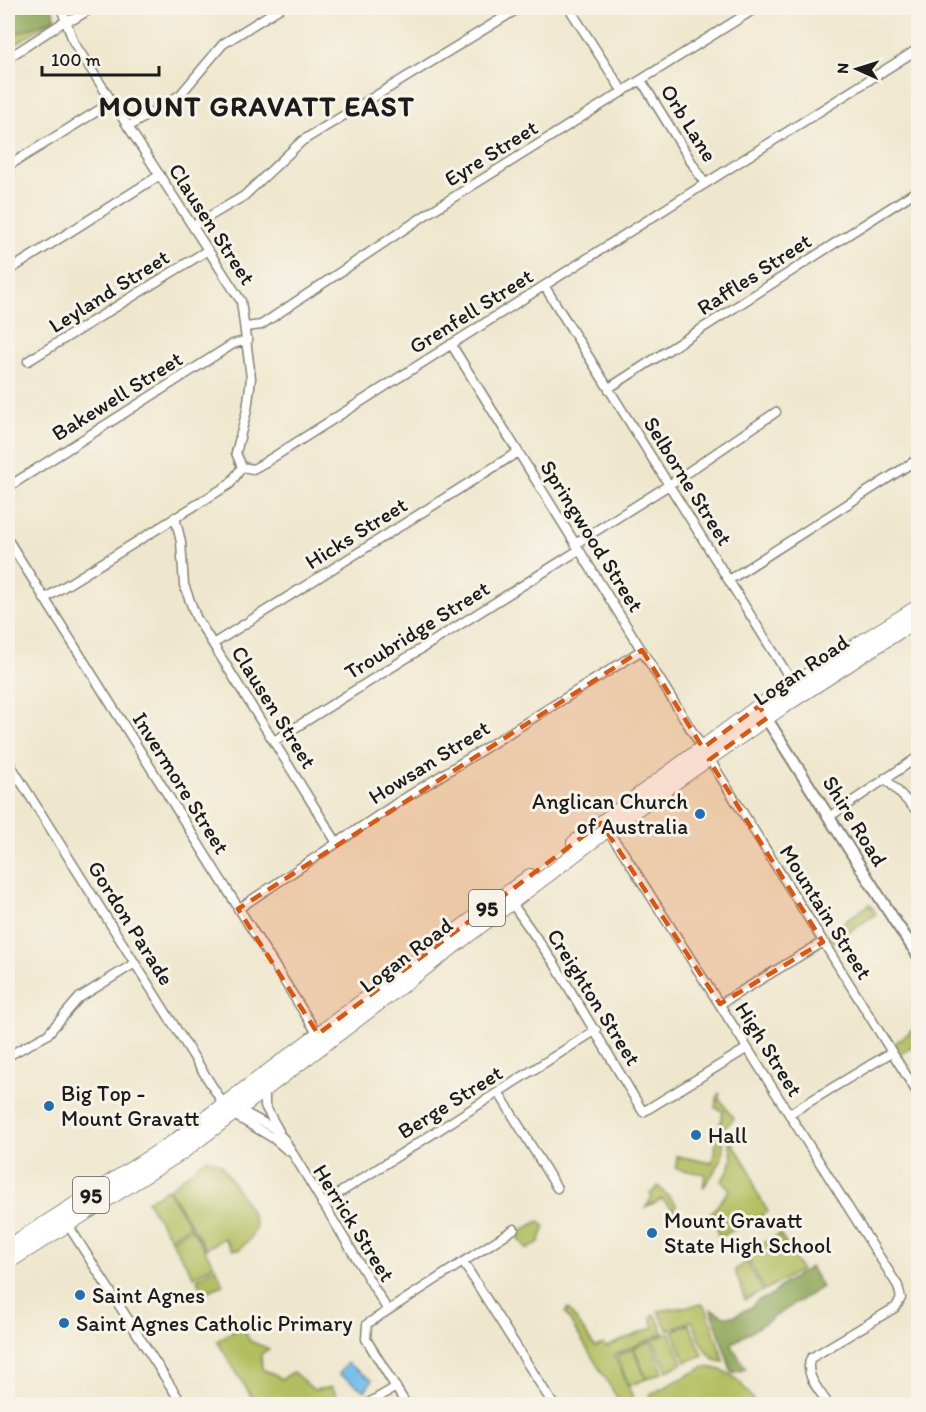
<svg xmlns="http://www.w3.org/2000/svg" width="926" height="1412" viewBox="0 0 926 1412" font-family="Itim,sans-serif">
  <rect width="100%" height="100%" fill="#f7f3e8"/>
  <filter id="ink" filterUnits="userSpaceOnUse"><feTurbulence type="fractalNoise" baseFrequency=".0167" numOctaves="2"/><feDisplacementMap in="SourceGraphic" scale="12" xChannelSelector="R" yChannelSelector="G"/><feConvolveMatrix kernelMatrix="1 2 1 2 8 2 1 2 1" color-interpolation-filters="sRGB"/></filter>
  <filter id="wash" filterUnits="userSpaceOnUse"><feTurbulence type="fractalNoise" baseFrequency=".008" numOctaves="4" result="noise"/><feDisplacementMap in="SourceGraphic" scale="24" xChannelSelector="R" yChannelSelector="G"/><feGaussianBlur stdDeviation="1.35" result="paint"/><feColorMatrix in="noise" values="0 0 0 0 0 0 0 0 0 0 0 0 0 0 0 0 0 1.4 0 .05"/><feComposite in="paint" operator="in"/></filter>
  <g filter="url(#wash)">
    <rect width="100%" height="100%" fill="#efe7cd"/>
    <path fill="#b2bf61" stroke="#676e3e" stroke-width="1.5" d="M8,8H52L55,19L8,49Z
      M870,904L876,914L832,943L827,934Z
      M918,1026V1043L900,1055L894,1044Z
      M718,1094H720L718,1097L734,1119L722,1130C727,1163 718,1164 703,1188L705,1174L676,1169L677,1156L712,1163L723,1111L715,1108Z
      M726,1132L752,1174L755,1189L768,1212L719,1238L715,1221L709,1216L730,1189L721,1181C736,1163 733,1154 726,1132Z
      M207,1158L221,1164L250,1209L256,1226L250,1239L239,1250H232L224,1238L206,1249L169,1189Z
      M658,1186L676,1204L675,1211L662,1199L646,1207L652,1197L650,1194Z
      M167,1189L190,1226L170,1238L147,1201Z
      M539,1221L545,1227L539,1242L527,1250L519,1238L521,1231Z
      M191,1228L214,1265L194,1277L171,1240Z
      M780,1234L801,1270L765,1290L745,1254Z
      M747,1262L763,1291L745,1300L735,1270Z
      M216,1267L223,1285L203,1293L197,1279Z
      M702,1304L707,1310L724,1362C705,1361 699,1336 692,1321L668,1330L658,1311Z
      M568,1308L595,1347L603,1344L606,1347L654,1327L651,1317L655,1314L664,1333L614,1355L636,1404H621L565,1313Z
      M689,1324L703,1355L686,1362L673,1331Z
      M242,1326L250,1341L269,1349L261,1354L262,1369L282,1379L293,1372L314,1390L332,1387L342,1404H256L217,1341Z
      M670,1332L683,1363L667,1371L653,1340Z
      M651,1341L663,1372L647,1379L634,1348Z
      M633,1349L646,1379L629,1386L617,1356Z
      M704,1367C732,1368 742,1383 756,1404H653L649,1395Z"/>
    <path fill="#8da657" stroke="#54613a" stroke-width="1.5" d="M8,8H52L55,19L8,37Z
      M810,1267L822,1287L731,1344L746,1369L732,1373L711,1309L724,1316H734L751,1307L758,1300L773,1295L779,1287Z"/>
    <path fill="#71bdeb" stroke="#466c84" stroke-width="1.5" d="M347,1363L372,1380L365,1391L339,1374Z"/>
  </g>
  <g filter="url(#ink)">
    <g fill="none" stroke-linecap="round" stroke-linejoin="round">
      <defs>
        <path id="minor" d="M61,8L74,43L241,301L251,378L247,410L236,453L242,467
          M569,8L623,92
          M8,58L65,21L74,19L92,8
          M641,80L705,184
          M128,127L180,95L223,44L280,8
          M8,166L112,102
          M193,226L244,196L302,141L519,8
          M8,271L160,175
          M545,287L796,688
          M246,327L261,325L430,212L756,8
          M451,344L918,1094
          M28,361L208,250
          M609,388L918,190
          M242,467L253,469L264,463L918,49
          M8,487L233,344L248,340
          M175,517L181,542L184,585L196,617L337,843
          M8,540L320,1038
          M575,544L669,485L776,412
          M729,580L918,459
          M44,599L230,484L242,467
          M213,644L518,452
          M274,741L579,550
          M8,761L224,1105
          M885,778L918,812
          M829,817L918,757
          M605,828L623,852L898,1286L901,1298L896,1307L811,1358C803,1374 820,1391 828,1404
          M511,902L554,963L643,1112L746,1049
          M238,909L394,805L642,650
          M720,1004L823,942
          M8,1056L47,1035L79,998L135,963
          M265,1090V1106L279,1131
          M499,1093L557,1188
          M240,1110L273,1128L284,1139L387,1309
          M789,1114L892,1052
          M234,1115L273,1138L287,1150
          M322,1204L596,1030
          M68,1225L182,1404
          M463,1262L553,1404
          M367,1404L396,1387
          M406,1404L366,1339L367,1324L514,1229"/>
        <path id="tertiary" d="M763,713L896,923L918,955"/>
        <path id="primary" d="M574,843L759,706L918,607
          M8,1247L175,1141L530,876
          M8,1262L184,1151L607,830L781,708L918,619"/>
      </defs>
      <use href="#minor" stroke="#868274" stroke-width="11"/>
      <use href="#tertiary" stroke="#868274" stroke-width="14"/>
      <use href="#primary" stroke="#868274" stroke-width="16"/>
      <use href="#minor" stroke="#fff" stroke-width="8"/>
      <use href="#tertiary" stroke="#fff" stroke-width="10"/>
      <use href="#primary" stroke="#fff" stroke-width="14"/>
    </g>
  </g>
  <path fill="#de560d" fill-opacity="0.2" stroke="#de560d" stroke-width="4.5" stroke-dasharray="12 8" stroke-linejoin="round" d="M642,650L703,748L759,706L767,718L709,760L823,942L720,1004L601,823L318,1034L238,909Z"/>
  <g fill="#1f6fb2" stroke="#f7f3e8" stroke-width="2">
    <circle cx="700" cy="814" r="6"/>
    <circle cx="49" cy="1106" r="6"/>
    <circle cx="696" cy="1135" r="6"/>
    <circle cx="652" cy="1233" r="6"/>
    <circle cx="80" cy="1295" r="6"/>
    <circle cx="64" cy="1323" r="6"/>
  </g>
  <g text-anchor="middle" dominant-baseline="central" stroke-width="6" stroke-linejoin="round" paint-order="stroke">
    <g fill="#f7f3e8" stroke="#5e5c59" stroke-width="1.5">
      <rect x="469" y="890" width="36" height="36" rx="4.5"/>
      <rect x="73" y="1177" width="36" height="36" rx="4.5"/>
    </g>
    <g font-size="21" font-weight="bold" fill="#1c1c1c">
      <text x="487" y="908">95</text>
      <text x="91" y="1195">95</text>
    </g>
    <g font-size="22" fill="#1c1c1c" stroke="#f7f3e8">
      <text transform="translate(689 123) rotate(58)">Orb Lane</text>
      <text transform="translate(491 153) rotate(-32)">Eyre Street</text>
      <text transform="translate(212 224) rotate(57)">Clausen Street</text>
      <text transform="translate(754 274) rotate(-33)">Raffles Street</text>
      <text transform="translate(109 291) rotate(-32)">Leyland Street</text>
      <text transform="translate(471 311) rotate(-32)">Grenfell Street</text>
      <text transform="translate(117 396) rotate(-32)">Bakewell Street</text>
      <text transform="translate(688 481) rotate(58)">Selborne Street</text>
      <text transform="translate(356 533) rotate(-32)">Hicks Street</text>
      <text transform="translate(592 536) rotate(58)">Springwood Street</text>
      <text transform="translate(417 630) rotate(-32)">Troubridge Street</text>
      <text transform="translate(801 670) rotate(-34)">Logan Road</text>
      <text transform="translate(274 707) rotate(58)">Clausen Street</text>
      <text transform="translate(429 762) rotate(-32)">Howsan Street</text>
      <text transform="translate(181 783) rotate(58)">Invermore Street</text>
      <text transform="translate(855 821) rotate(58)">Shire Road</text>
      <text transform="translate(826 912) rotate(58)">Mountain Street</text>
      <text transform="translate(131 923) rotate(58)">Gordon Parade</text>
      <text transform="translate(406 955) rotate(-37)">Logan Road</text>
      <text transform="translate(594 997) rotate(58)">Creighton Street</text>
      <text transform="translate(769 1049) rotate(58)">High Street</text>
      <text transform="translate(450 1102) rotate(-32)">Berge Street</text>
      <text transform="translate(354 1223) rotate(58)">Herrick Street</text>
    </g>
    <g font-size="22" fill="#1c1c1c" stroke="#f7f3e8" text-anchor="start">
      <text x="688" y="801" text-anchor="end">Anglican Church<tspan x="688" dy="25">of Australia</tspan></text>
      <text x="61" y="1093">Big Top -<tspan x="61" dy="25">Mount Gravatt</tspan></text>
      <text x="708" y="1135">Hall</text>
      <text x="664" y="1220">Mount Gravatt<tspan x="664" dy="25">State High School</tspan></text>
      <text x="92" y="1295">Saint Agnes</text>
      <text x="76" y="1323">Saint Agnes Catholic Primary</text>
    </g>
    <g font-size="28" font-weight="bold" letter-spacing="1.5" fill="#1c1c1c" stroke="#f7f3e8">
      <text x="257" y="106">MOUNT GRAVATT EAST</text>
    </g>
  </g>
  <rect width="926" height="1412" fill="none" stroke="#f7f3e8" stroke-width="30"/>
  <g transform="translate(857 69) rotate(273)" stroke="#f7f3e8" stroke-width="4.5" paint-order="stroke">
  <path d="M0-4.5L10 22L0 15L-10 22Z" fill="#1c1c1c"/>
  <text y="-9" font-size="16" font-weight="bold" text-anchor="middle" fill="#1c1c1c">N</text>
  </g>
  <path d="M42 66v9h117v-9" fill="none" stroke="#1c1c1c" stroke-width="3"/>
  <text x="51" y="66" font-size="18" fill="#1c1c1c" stroke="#f7f3e8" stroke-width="4.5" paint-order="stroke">100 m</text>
</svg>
